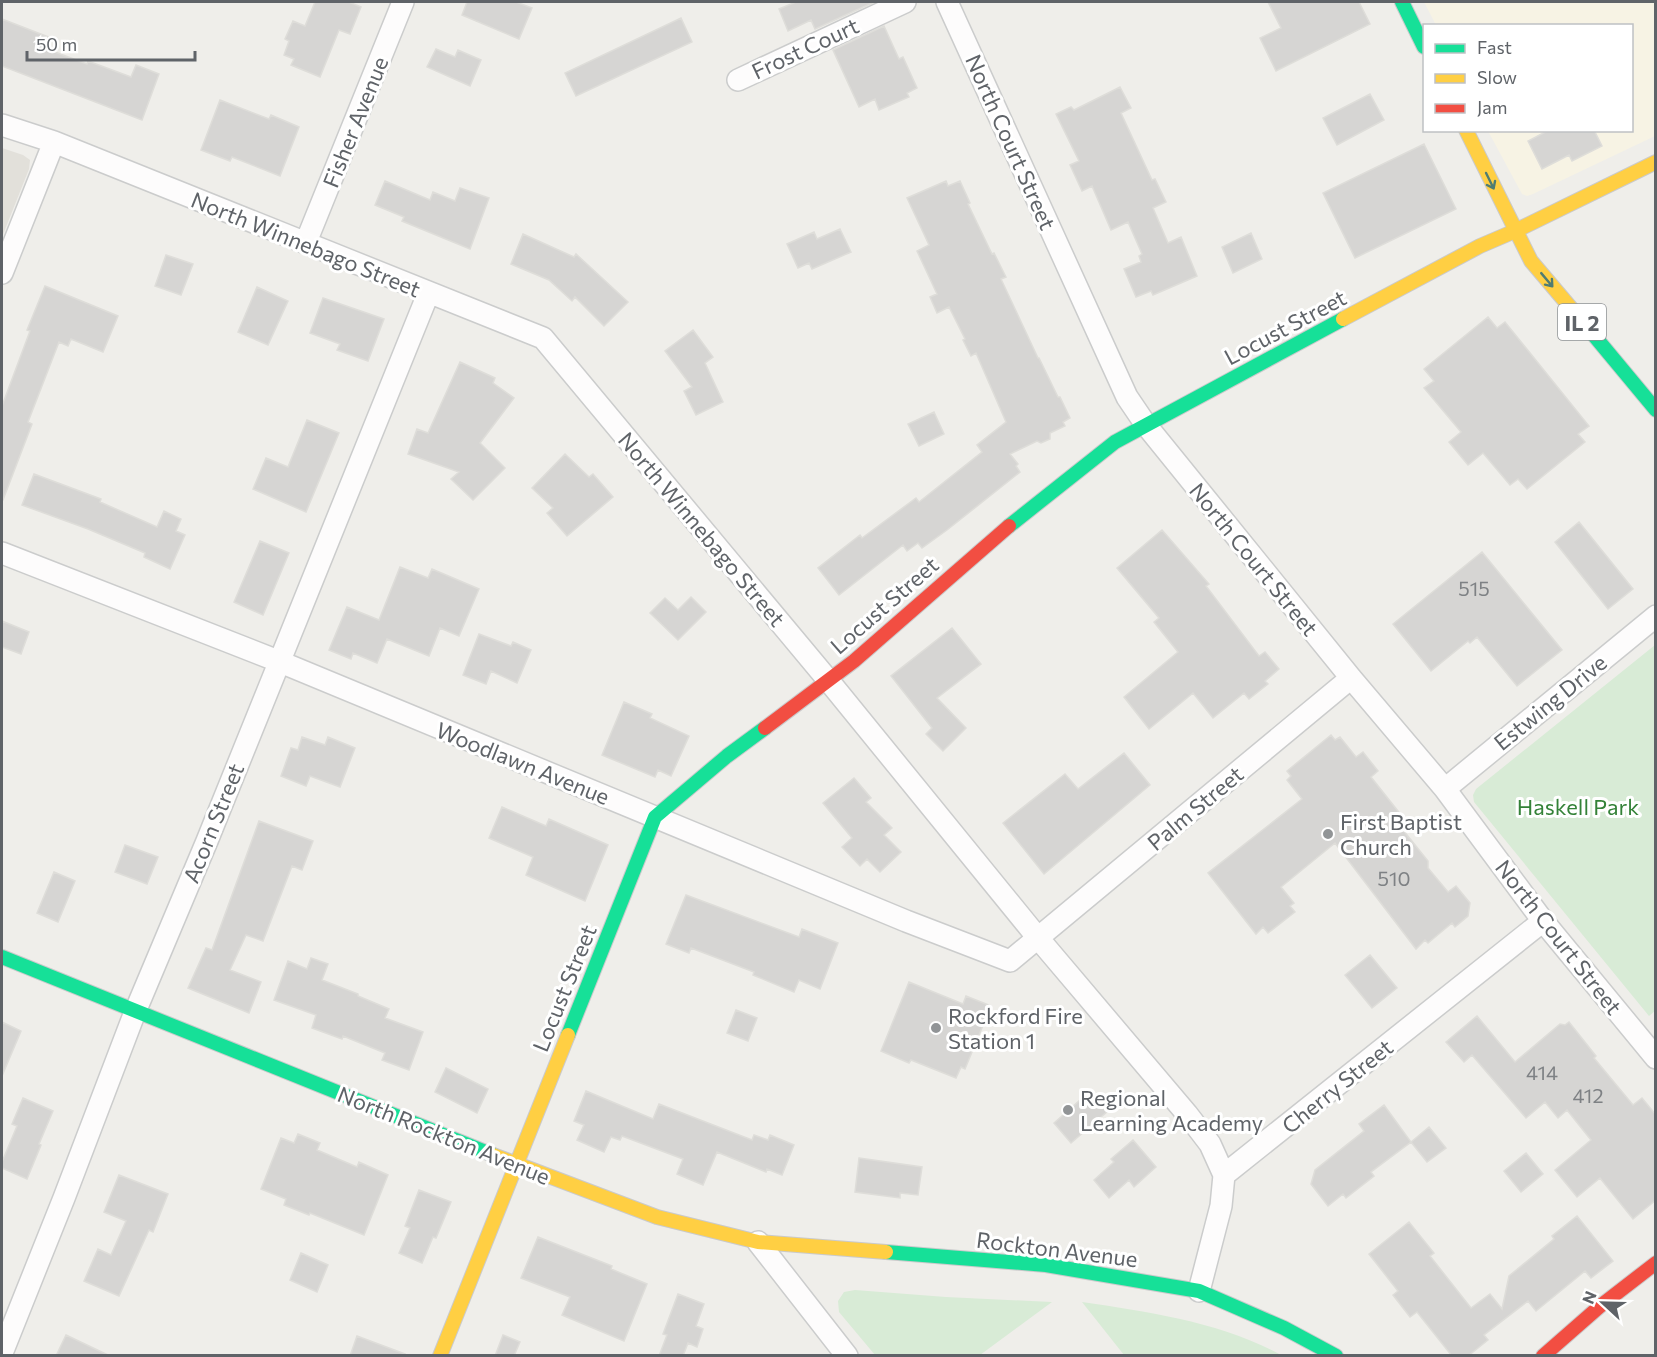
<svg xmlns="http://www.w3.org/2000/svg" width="1657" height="1357" viewBox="0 0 1657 1357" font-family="Commissioner,sans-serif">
  <rect width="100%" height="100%" fill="#efeeea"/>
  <path fill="#f7f3e4" d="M1424,2H1655V136L1533,194L1527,196L1522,194L1488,131L1632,130V26L1436,25Z"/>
  <path fill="#e2e0da" d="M2,148L23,155L30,160L29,169L2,237Z"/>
  <path fill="#d8ebd6" d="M1655,645L1656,1010L1649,1016L1474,802L1473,795L1476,789Z
    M855,1290L946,1297L1052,1302L980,1355H875L839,1312L838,1301L844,1292Z
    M1082,1302C1149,1312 1221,1322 1281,1355H1124Z"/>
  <path fill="#d6d5d3" stroke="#deddd9" stroke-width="1.5" d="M315,2H349L361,7L350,34L339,30L320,77L291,65L294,59L284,55L289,41L285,39L293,21L305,26Z
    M467,2H516L532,8L519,39L462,15Z
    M796,2H874L815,29L811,20L788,31L779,9Z
    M1268,2H1359L1370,24L1276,71L1260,38L1281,28Z
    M681,18L692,42L576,96L565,73Z
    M2,19L51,38L47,49L87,64L88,61L131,77L136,65L159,74L142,120L2,66Z
    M884,26L899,59L903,57L917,88L907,93L909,97L879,110L875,99L859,107L833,50Z
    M436,49L455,57L458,50L481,60L470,86L427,67Z
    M1120,87L1131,108L1121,113L1152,180L1155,179L1166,202L1153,208L1168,243L1181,237L1197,276L1153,295L1151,291L1136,297L1124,269L1141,262L1139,256L1142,254L1128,222L1111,230L1092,186L1082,191L1070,165L1079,161L1056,114L1071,107L1074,110Z
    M1370,94L1384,120L1337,145L1323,118Z
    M220,100L269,119L271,115L299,127L280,176L232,157L230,161L201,150Z
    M1549,130H1594L1602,146L1572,161L1569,155L1542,169L1528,141Z
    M1424,144L1456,209L1355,258L1323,193Z
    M385,181L430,200L433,192L455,201L460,188L489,198L470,249L402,221L404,217L375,205Z
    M946,181L948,186L960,181L970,203L968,204L992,254L994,253L1006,277L1001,279L1038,358H1039L1058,397H1060L1070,418L1063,422L1065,426L1050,433V439L1041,443L1037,441L1010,454L1018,464L1016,466L1020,472L947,530L922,548L918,543L907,551L903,545L839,595L818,568L860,535L862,538L916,498L919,502L982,452L977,445L1006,422L976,353L971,356L963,340L965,339L949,307L937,313L930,297L937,294L917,251L929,245L907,198Z
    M840,229L851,252L812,269L809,263L798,268L787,244L814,232L817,239Z
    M1251,233L1262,259L1233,273L1222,247Z
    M523,234L574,257L576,254L628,302L604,326L575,297L572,301L549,280L511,264Z
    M166,255L193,264L181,295L155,286Z
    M45,286L118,316L103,352L71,339L68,346L59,342L28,422L32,424L3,500H2V406L30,331L27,330Z
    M257,287L288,301L268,345L238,332Z
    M323,298L384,319L368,361L337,350L340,344L310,333Z
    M1488,317L1497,328L1505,322L1589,426L1578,434L1585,442L1527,489L1518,479L1510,485L1483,453L1468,465L1449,442L1461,432L1424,388L1434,381L1424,369Z
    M693,330L713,357L705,363L723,402L696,415L684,391L692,387L665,351Z
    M460,362L495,378L493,383L514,398L480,443L505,468L473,500L451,479L459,472L408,454L417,429L428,433Z
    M934,412L944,434L919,446L908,424Z
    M307,420L339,433L306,512L253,489L266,458L288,467Z
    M565,454L589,477L593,474L613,497L567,536L547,513L553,508L532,488Z
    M34,474L101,499L100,502L157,527L164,511L181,519L176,531L185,535L170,569L144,557L145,553L88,529L22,505Z
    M1579,522L1633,589L1608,609L1555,542Z
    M1162,530L1209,584L1206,586L1259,656L1265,652L1279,669L1265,681L1268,684L1249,699L1244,693L1213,718L1193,693L1149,729L1124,697L1178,652L1154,622L1159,618L1117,568Z
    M260,541L289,553L263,615L234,602Z
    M1482,552L1562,650L1517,686L1477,637L1470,643L1468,641L1431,671L1393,624Z
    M400,567L428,578L432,569L479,589L459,636L440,628L429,656L387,639L377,663L353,653L351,659L329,650L347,607L379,620Z
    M691,597L706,612L678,640L650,613L665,598L678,610Z
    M2,621L29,632L21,654L2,647Z
    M952,628L981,664L937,698L966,728L943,751L926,734L932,728L891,676Z
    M479,634L511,646L513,642L531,650L517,683L491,671L486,684L463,675Z
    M624,702L652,714L650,718L689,736L671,776L658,770L655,777L602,755Z
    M1331,735L1335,740L1340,737L1356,757L1363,752L1378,771L1371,777L1409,825L1403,830L1428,861V868L1448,892L1456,886L1470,903L1468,916L1455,927L1452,923L1428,943L1425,940L1416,949L1335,843L1281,887L1294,903L1290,906L1295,912L1268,933L1263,927L1256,934L1208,873L1302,799L1287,780L1291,776L1287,771Z
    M302,737L325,745L328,737L355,748L340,787L310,776L306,786L281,776L291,748L298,750Z
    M1124,753L1150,785L1044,874L1003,823L1065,774L1078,789Z
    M854,778L871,798L866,802L892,828L884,835L901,852L880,872L867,859L860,866L842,847L852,838L823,803Z
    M502,807L546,826L549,819L608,845L585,901L526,875L533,857L489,838Z
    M259,821L313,841L302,870L292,866L263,941L246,935L230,970L261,982L249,1013L188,988L206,948L212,950Z
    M125,845L158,857L147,884L115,872Z
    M54,872L75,881L58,922L37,913Z
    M686,895L799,937L802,929L838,943L820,989L799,980L794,992L753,975L754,972L691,948L689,953L666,944Z
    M1370,955L1397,988L1372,1008L1345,975Z
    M311,958L328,964L322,980L358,994V996L389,1009L385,1018L423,1032L409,1070L382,1060L385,1053L343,1036L342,1039L312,1028L316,1015L274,1000L288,961L307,969Z
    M909,982L963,1004L966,996L991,1006L965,1069L961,1067L956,1078L911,1060L909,1063L881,1051Z
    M736,1010L757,1018L748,1041L727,1033Z
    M1477,1016L1515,1062L1560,1024L1565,1025L1569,1022L1596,1056L1594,1058L1633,1105L1642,1098L1656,1115V1200L1633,1219L1600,1178L1577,1197L1555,1170L1591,1140L1567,1110L1558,1118L1545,1102L1526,1118L1472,1055L1464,1062L1446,1042Z
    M2,1022L21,1031L2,1076Z
    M446,1068L488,1089L477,1113L435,1092Z
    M586,1091L653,1119L659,1104L752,1140L754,1135L768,1140L770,1135L794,1145L782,1175L767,1169L766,1172L717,1152L703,1185L677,1174L683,1159L622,1136L620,1140L611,1137L604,1152L577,1140L584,1125L574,1121Z
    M1089,1092L1108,1111L1071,1143L1054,1123Z
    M23,1098L53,1111L39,1144L41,1145L27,1179L2,1168V1162L17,1126L12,1124Z
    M1384,1105L1411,1142L1371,1172L1374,1176L1346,1198L1343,1194L1328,1206L1311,1184L1315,1170L1364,1131L1359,1124Z
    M1429,1127L1446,1148L1427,1162L1411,1142Z
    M298,1134L320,1143L317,1150L357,1167L359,1162L388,1175L364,1235L310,1213L309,1215L284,1205L286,1199L261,1189L281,1138L294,1143Z
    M1133,1140L1156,1167L1134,1187L1129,1180L1109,1198L1094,1180L1114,1162L1111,1159Z
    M1526,1153L1543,1174L1521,1192L1504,1171Z
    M859,1158L922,1167L918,1195L900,1193V1198L855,1192Z
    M119,1175L168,1194L153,1232L149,1230L119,1296L84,1281L98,1249L111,1255L126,1221L104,1212Z
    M419,1190L451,1202L436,1238L433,1237L422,1263L399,1253L410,1228L405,1226Z
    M1577,1216L1613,1261L1591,1278L1585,1271L1536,1311L1528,1301L1484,1335L1488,1340L1468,1356H1452L1417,1312L1410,1317L1393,1295L1398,1291L1369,1254L1409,1222L1434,1253L1430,1256L1471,1308L1490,1294L1502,1309L1509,1276L1554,1239L1552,1236Z
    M538,1237L612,1266L611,1269L647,1284L624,1341L562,1315L570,1297L521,1278Z
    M301,1253L328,1265L317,1292L290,1280Z
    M678,1294L704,1304L696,1326L703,1329L697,1347L688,1343L683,1356H659L667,1335L663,1334Z
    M66,1335L110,1356H56Z
    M503,1335L520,1342L514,1356H495Z
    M357,1336L405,1354L404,1356H350Z"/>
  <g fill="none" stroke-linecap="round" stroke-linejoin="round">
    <defs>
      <path id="street" d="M947,2L1127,397L1146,425L1351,678L1445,789L1543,921L1656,1058
        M738,80L905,2
        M2,125L54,142L543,338L828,680L1038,938L1187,1114L1210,1144L1224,1175
        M306,242L403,2
        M2,273L54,142
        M2,553L278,661L906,921L1010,961L1351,678
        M1445,789L1656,616
        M758,1242L847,1356
        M1199,1291L1221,1206L1224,1175L1543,921
        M2,1353L64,1198L135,1012L207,841L428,294"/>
      <path id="fast" d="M1402,2L1424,47
        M1592,333L1656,410
        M1009,526L1115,442L1343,319
        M2,957L493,1155
        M568,1035L655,817L727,756L765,728
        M886,1252L1046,1265L1199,1291L1284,1328L1336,1356"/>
      <path id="slow" d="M1466,130L1531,261L1592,333
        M1343,319L1480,246L1515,231L1656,162
        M493,1155L657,1217L758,1242L886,1252
        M440,1356L568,1035"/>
      <path id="jam" d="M765,728L854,661L1009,526
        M1543,1356L1599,1307L1656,1263"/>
    </defs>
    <use href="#street" stroke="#cbcccc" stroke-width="24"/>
    <use href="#fast" stroke="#cacacb" stroke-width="16"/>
    <use href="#slow" stroke="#cacacb" stroke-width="16"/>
    <use href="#jam" stroke="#cacacb" stroke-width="16"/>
    <use href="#street" stroke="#fdfcfc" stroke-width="21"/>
    <use href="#fast" stroke="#16e098" stroke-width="14"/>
    <use href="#slow" stroke="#ffcf43" stroke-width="14"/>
    <use href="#jam" stroke="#f24e42" stroke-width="14"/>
  </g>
  <defs><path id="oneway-shaft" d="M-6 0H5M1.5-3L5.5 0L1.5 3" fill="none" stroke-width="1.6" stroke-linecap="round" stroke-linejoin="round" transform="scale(1.5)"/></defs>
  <g stroke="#507c72">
    <use href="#oneway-shaft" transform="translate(1490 181) rotate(64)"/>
    <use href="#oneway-shaft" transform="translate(1547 280) rotate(50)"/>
  </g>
  <g fill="#919496" stroke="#fff" stroke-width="2">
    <circle cx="1328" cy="834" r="6"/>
    <circle cx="936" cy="1028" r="6"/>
    <circle cx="1068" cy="1110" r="6"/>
  </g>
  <g text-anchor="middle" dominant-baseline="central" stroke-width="6" stroke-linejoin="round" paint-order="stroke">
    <g font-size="20" fill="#7e8184">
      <text x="1474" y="588">515</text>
      <text x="1394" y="878">510</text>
      <text x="1542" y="1072">414</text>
      <text x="1588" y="1095">412</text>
    </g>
    <rect fill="#fff" stroke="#8f9295" stroke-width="1.5" x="1558" y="304" width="48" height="36" rx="4.5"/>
    <g font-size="21" font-weight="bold" fill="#5f6368">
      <text x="1582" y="322">IL 2</text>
    </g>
    <g font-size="22" fill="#5f6368" stroke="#fff">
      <text transform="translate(805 48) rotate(-25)">Frost Court</text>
      <text transform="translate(355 122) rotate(-68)">Fisher Avenue</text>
      <text transform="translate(1011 142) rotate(66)">North Court Street</text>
      <text transform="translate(306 244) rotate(22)">North Winnebago Street</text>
      <text transform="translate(1285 327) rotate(-28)">Locust Street</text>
      <text transform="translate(702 529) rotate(50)">North Winnebago Street</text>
      <text transform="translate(1254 559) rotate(51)">North Court Street</text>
      <text transform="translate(884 605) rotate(-41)">Locust Street</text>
      <text transform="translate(1550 702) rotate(-39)">Estwing Drive</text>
      <text transform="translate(523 763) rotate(22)">Woodlawn Avenue</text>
      <text transform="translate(1195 808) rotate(-40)">Palm Street</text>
      <text transform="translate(213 823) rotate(-68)">Acorn Street</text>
      <text transform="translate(1559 937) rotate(52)">North Court Street</text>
      <text transform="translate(564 988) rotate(-68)">Locust Street</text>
      <text transform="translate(1337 1086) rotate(-39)">Cherry Street</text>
      <text transform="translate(444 1135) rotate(22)">North Rockton Avenue</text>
      <text transform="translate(1057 1249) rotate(7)">Rockton Avenue</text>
    </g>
    <g font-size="22" fill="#348238" stroke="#fff">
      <text x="1578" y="806">Haskell Park</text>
    </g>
    <g font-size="22" fill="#5f6368" stroke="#fff" text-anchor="start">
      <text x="1340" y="821">First Baptist<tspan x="1340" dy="25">Church</tspan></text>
      <text x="948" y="1015">Rockford Fire<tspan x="948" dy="25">Station 1</tspan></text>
      <text x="1080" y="1097">Regional<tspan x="1080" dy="25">Learning Academy</tspan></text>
    </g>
  </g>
  <rect width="1657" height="1357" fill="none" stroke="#5f6368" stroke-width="6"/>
  <rect x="1423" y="24" width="210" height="108" fill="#ffffff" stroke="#bfc1c3" stroke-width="1.5"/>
  <rect x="1435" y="44" width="30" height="9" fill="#16e098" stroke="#bfc1c3" stroke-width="1.5"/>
  <text x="1477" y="54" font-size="18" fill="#5f6368">Fast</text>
  <rect x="1435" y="74" width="30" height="9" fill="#ffcf43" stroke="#bfc1c3" stroke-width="1.5"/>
  <text x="1477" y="84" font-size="18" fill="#5f6368">Slow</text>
  <rect x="1435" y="104" width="30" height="9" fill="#f24e42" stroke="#bfc1c3" stroke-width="1.5"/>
  <text x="1477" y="114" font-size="18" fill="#5f6368">Jam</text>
  <g transform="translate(1603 1303) rotate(292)" stroke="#ffffff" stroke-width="4.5" paint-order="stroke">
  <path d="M0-4.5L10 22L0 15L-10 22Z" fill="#5f6368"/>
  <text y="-9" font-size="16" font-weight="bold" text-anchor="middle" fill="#5f6368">N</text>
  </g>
  <path d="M27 51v9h168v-9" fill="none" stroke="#5f6368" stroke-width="3"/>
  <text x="36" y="51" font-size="18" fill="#5f6368" stroke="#ffffff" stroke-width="4.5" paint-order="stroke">50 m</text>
</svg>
